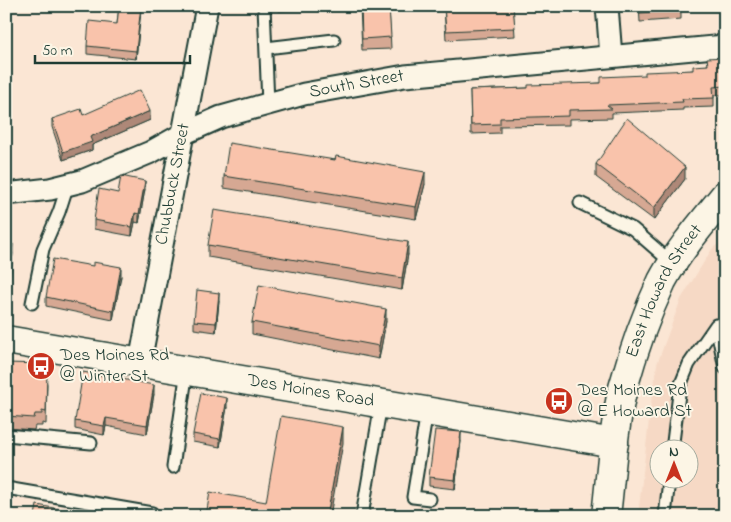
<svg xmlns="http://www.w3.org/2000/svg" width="731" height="522" viewBox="0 0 731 522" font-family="'Indie Flower',sans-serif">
  <rect width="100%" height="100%" fill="#fbe6d4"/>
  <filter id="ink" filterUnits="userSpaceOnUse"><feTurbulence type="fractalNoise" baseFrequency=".02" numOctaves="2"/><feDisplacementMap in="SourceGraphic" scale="10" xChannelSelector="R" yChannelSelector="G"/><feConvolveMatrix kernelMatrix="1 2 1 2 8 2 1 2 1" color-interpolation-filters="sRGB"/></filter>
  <g filter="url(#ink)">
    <path fill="#f6d9c5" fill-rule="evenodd" d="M725,238V516H638L651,403L657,364L681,299L712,249ZM658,450H688V480H658Z"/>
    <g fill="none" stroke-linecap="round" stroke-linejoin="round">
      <defs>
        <path id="service" d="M264,6L268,104
          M266,48L334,40
          M580,203L633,229L672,263
          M32,303L43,249L59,212L68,184
          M427,411L413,497L430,499
          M6,435L91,443
          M672,450L680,386L689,364L716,325L725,368
          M173,467L187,370
          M6,488L152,513
          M362,516L381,404
          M665,516L669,480"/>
        <g id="minor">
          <path d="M607,6L611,56"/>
          <path id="s1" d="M6,194L50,189L82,181L151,152L185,133L221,117L304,94L405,76L725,46"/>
          <path id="s2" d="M140,362L207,6"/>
        </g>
        <g id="tertiary">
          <path id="s3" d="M6,340L614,443"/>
        </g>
        <g id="secondary">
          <path id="s4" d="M606,516C611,474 613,429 623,388C633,352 646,315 662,281C678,251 704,221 725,195"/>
        </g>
      </defs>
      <use href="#service" stroke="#1f3d34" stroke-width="15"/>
      <use href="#minor" stroke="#1f3d34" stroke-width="25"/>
      <use href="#tertiary" stroke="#1f3d34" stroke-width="31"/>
      <use href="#secondary" stroke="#1f3d34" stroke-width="31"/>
      <use href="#service" stroke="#fcf5e5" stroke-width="11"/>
      <use href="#minor" stroke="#fcf5e5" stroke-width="21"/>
      <use href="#tertiary" stroke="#fcf5e5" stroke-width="28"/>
      <use href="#secondary" stroke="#fcf5e5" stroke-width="28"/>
    </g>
    <path fill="#d6a893" stroke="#1f3d34" d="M119,6H168L167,11L141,9L136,59L87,54V46L117,24Z
      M278,6H359L279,11Z
      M360,6H389L391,49L362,50Z
      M444,6H513L515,36L446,40Z
      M639,6H681V19L640,22Z
      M722,6H725V30L723,31Z
      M725,57V95H714V107L683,108V110L612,113V118L569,119V125L500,126V133L471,134L470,90L528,88L601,83L693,70L707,65Z
      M83,115L150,120L92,145V150L63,160L52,127V119Z
      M335,160L425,184L416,219L224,188V176Z
      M596,164L685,179L654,220L596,177Z
      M145,189L139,223L135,222L132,236L94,229V220L118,193Z
      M6,243L13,253L8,297H6Z
      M208,245L408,254L402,290L208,257Z
      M121,276L113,320L46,306V297Z
      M219,301L216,332L194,329V321Z
      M386,321L379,359L252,334V322Z
      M6,363L44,371L47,384L46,424L42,423V426H35L34,430L6,428Z
      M154,394L147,434L106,426L104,435L75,429V421Z
      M227,407L220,447L193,442V434Z
      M461,441L455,489L429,486V477Z"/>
    <path fill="#ae8878" stroke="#1f3d34" d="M141,6V9L136,59V51Z
      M150,111V120L92,145V150L63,160V152L90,137Z
      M685,167V179L654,220V208Z
      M425,172V184L416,219V207Z
      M145,181V189L139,223V214Z
      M135,213V222L132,236V227Z
      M408,242V254L402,290V278Z
      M13,244V253L8,297V289Z
      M121,267V276L113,320V311Z
      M219,293V301L216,332V323Z
      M386,309V321L379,359V346Z
      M154,385V394L147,434V425Z
      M227,398V407L220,447V439Z
      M106,418V426L104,435V426Z
      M343,427V443L330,516H327Z
      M461,432V441L455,489V480Z"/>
    <path fill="#f9c3ab" stroke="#1f3d34" d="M119,6H141L136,51L87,46L89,21L117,24Z
      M361,6H389L391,37L362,39Z
      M444,6H513L515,28L446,31Z
      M639,6H681V10L640,13Z
      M722,6H725V22H723Z
      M725,57V86L713,87L714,98L682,99L683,102L607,105L612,109L569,110V116L500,118V124L471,125L470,90L528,88V85L601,83V77L645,75V72L693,70V66L708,65L707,58Z
      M140,90L150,111L90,137L92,142L63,152L52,119L81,109L83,115Z
      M627,118L685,167L654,208L596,164Z
      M229,143L335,160L336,156L425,172L416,207L224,176Z
      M121,176L145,181L139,214L135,213L132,227L94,220L99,189L118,193Z
      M214,210L408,242L402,278L208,245Z
      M6,243L13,244L8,289L6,288Z
      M53,259L93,266V262L121,267L113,311L46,297Z
      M259,285L386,309L379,346L252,322Z
      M197,290L219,293L216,323L194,321Z
      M6,363L44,364L43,371H47L46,412L42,411V414H35L34,418L6,416Z
      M83,372L154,385L147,425L106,418L104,426L75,421Z
      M201,393L227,398L220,439L193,434Z
      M281,416L343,427L327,516H206L210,492L266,502Z
      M435,430L461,432L455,480L429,477Z
      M37,505L98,516H35Z"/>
  </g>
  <defs>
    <symbol id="bus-disc" viewBox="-11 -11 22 22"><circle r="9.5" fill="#c8321e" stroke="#fcf5e5"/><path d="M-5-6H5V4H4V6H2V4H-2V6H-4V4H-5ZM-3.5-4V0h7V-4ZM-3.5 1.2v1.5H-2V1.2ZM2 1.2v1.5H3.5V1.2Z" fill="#fff"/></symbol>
  </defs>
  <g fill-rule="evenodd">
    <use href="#bus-disc" x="25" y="350" width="32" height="32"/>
    <use href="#bus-disc" x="543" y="385" width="32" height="32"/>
  </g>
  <g text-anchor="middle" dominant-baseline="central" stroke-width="4" stroke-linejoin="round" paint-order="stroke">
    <g font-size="18" fill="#1f3d34" stroke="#fcf5e5">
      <text stroke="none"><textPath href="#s1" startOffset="370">South Street</textPath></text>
      <text stroke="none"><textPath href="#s2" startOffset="181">Chubbuck Street</textPath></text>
      <text stroke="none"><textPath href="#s4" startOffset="235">East Howard Street</textPath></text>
      <text stroke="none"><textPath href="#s3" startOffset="309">Des Moines Road</textPath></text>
    </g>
    <g font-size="18" fill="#1f3d34" stroke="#fcf5e5" text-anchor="start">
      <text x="60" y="356">Des Moines Rd<tspan x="60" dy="21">@ Winter St</tspan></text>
      <text x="578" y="391">Des Moines Rd<tspan x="578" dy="21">@ E Howard St</tspan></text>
    </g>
  </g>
  <rect width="731" height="522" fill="none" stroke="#fcf5e5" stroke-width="25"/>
  <rect x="12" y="12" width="706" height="497" fill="none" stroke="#1f3d34" stroke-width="2" filter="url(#ink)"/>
  <g transform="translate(674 464)"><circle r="24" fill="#fcf5e5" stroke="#a4ab9e"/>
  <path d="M0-4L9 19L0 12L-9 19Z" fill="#c8321e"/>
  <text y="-8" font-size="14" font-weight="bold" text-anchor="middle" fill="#1f3d34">N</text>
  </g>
  <path d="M35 55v8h155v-8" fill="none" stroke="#1f3d34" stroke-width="2.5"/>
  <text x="42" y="55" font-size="15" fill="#1f3d34" stroke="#fcf5e5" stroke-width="4" paint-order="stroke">50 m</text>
</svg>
